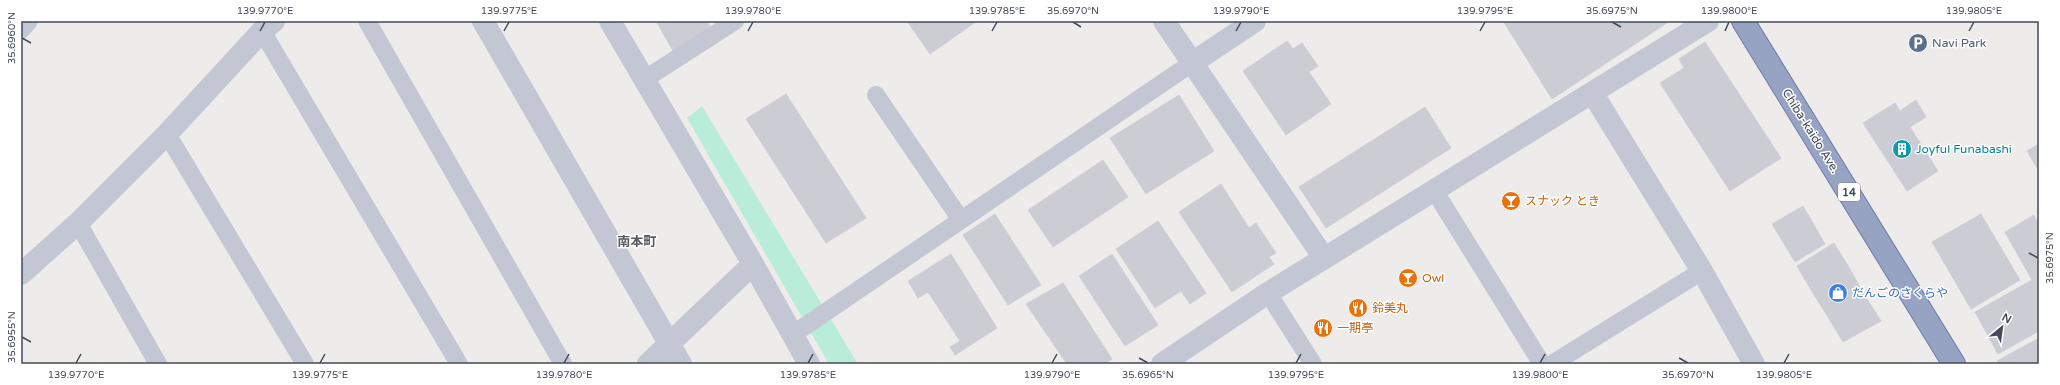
<svg xmlns="http://www.w3.org/2000/svg" width="2060" height="385" viewBox="0 0 2060 385" font-family="'Varela Round','Noto Sans JP',sans-serif">
  <rect width="100%" height="100%" fill="#eeeceb"/>
  <path fill="#b9edd9" d="M702,106L858,364H829L687,118Z"/>
  <path fill="#cbccd4" stroke="#cfd0d7" d="M656,21H707L711,28L673,51Z
    M907,21H977L930,54Z
    M1503,21H1670L1552,99Z
    M1287,41L1293,49L1302,43L1318,66L1309,72L1331,104L1286,135L1243,71Z
    M1705,42L1781,158L1730,191L1660,83L1684,68L1679,59Z
    M786,94L866,218L826,243L746,119Z
    M1179,95L1214,151L1146,194L1110,138Z
    M1916,100L1926,117L1910,127L1938,171L1907,191L1863,123L1895,103L1900,111Z
    M1425,107L1451,148L1326,228L1299,187Z
    M2039,144V171L2027,151Z
    M1103,160L1128,197L1053,247L1028,210Z
    M1221,184L1249,228L1256,223L1276,253L1269,257L1274,264L1232,292L1179,212Z
    M1803,206L1825,244L1795,262L1772,224Z
    M995,214L1041,285L1008,305L963,235Z
    M1981,214L2020,280L1971,309L1932,242Z
    M2034,215L2039,225V331L1998,354L1975,312L2032,280L2005,232Z
    M1158,221L1206,293L1190,304L1181,291L1155,308L1116,249Z
    M1834,243L1850,269L1811,290L1797,266Z
    M951,254L997,328L955,355L950,347L960,341L928,292L918,298L908,281Z
    M1112,254L1158,325L1125,346L1079,276Z
    M1850,269L1865,296L1828,317L1811,290Z
    M1063,283L1112,359L1104,364H1067L1026,304Z
    M1865,296L1881,321L1843,342L1828,317Z
    M2039,338V364H1999L1997,361Z"/>
  <g fill="none" stroke-linecap="round" stroke-linejoin="round">
    <defs>
      <path id="trunk" d="M1743,21L1954,364"/>
    </defs>
    <use href="#trunk" stroke="#6e7da6" stroke-width="24"/>
    <path stroke="#c2c7d3" stroke-width="18" d="M367,21L563,364
      M21,30L29,21
      M262,31L459,364
      M645,79L735,21
      M876,95L961,220
      M167,134L305,364
      M1434,190L1542,364
      M78,223L158,364
      M1268,293L1313,364
      M792,335L1192,63
      M1552,364L1702,271"/>
    <path stroke="#c2c7d3" stroke-width="22" d="M483,21L681,364
      M610,21L753,264L809,364
      M1164,21L1324,258
      M1192,63L1255,21
      M1593,94L1702,271L1754,364
      M21,274L78,223L167,134L262,31L274,21
      M648,364L753,264"/>
    <path stroke="#c2c7d3" stroke-width="22" d="M1162,364L1268,293L1708,21"/>
    <use href="#trunk" stroke="#97a3c3" stroke-width="22"/>
  </g>
  <path fill="none" stroke="#444a58" stroke-width="1.5" d="M1073,22L1081,27M1612,22L1621,27M260,31L265,22M504,31L509,22M748,31L753,22M992,31L997,22M1236,31L1241,22M1480,31L1485,22M1725,31L1729,22M1969,31L1974,22M22,38L31,43M2029,253L2038,258M22,337L31,342M1139,358L1148,363M1679,358L1688,363M76,363L81,354M320,363L325,354M564,363L569,354M808,363L813,354M1052,363L1057,354M1296,363L1301,354M1540,363L1545,354M1784,363L1789,354"/>
  <defs>
    <symbol id="parking-disc" viewBox="-11 -11 22 22"><circle r="9.5" fill="#5c6f8a" stroke="#fff"/><path d="M-3.5-5.5H1a3.5 3.5 0 0 1 0 7H-1V5.5H-3.5ZM-1-3.4V-.6H.8a1.4 1.4 0 0 0 0-2.8Z" fill="#fff"/></symbol>
    <symbol id="building-disc" viewBox="-11 -11 22 22"><circle r="9.5" fill="#0f9aa8" stroke="#fff"/><path d="M-4-6H4V6H1V3H-1V6H-4ZM-2.5-4.3h1.7v1.8h-1.7ZM.8-4.3h1.7v1.8H.8ZM-2.5-1h1.7V.8h-1.7ZM.8-1h1.7V.8H.8Z" fill="#fff"/></symbol>
    <symbol id="bar-disc" viewBox="-11 -11 22 22"><circle r="9.5" fill="#e8710a" stroke="#fff"/><path d="M-6-5H6L.8 .8V4.5H3.5V6h-7V4.5H-.8V.8Z" fill="#fff"/></symbol>
    <symbol id="shop-disc" viewBox="-11 -11 22 22"><circle r="9.5" fill="#3f7fe0" stroke="#fff"/><path d="M-5-2.5h2.3a2.7 3.5 0 0 1 5.4 0H5L5.5 6h-11ZM-1.5-2.5h3a1.5 2.3 0 0 0-3 0Z" fill="#fff"/></symbol>
    <symbol id="restaurant-disc" viewBox="-11 -11 22 22"><circle r="9.5" fill="#e8710a" stroke="#fff"/><path d="M-5-6h1v4h1v-4h1v4h1v-4h1v5L-1.5 .5V6h-2V.5L-5-1ZM5-6V6H3V1.5H1.5Q1.5-4 5-6Z" fill="#fff"/></symbol>
  </defs>
  <g fill-rule="evenodd">
    <use href="#parking-disc" x="1907" y="32" width="22" height="22"/>
    <use href="#building-disc" x="1891" y="138" width="22" height="22"/>
    <use href="#bar-disc" x="1500" y="190" width="22" height="22"/>
    <use href="#bar-disc" x="1397" y="267" width="22" height="22"/>
    <use href="#shop-disc" x="1827" y="282" width="22" height="22"/>
    <use href="#restaurant-disc" x="1347" y="297" width="22" height="22"/>
    <use href="#restaurant-disc" x="1312" y="317" width="22" height="22"/>
  </g>
  <g text-anchor="middle" dominant-baseline="central" stroke-width="3" stroke-linejoin="round" paint-order="stroke">
    <rect fill="#fff" stroke="#7c808a" stroke-width="1" x="1838" y="183" width="22" height="18" rx="3"/>
    <g font-size="11" font-weight="bold" fill="#444a58">
      <text x="1849" y="192">14</text>
    </g>
    <g font-size="12" fill="#4e5e75" stroke="#fff" text-anchor="start">
      <text x="1932" y="43">Navi Park</text>
    </g>
    <g font-size="12" fill="#444a58" stroke="#fff">
      <text transform="translate(1811 131) rotate(58)">Chiba-kaido Ave.</text>
    </g>
    <g font-size="12" fill="#0d838f" stroke="#fff" text-anchor="start">
      <text x="1916" y="149">Joyful Funabashi</text>
    </g>
    <g font-size="12" fill="#c56008" stroke="#fff" text-anchor="start">
      <text x="1525" y="201">スナック とき</text>
      <text x="1422" y="278">Owl</text>
      <text x="1372" y="308">鈴美丸</text>
      <text x="1337" y="328">一期亭</text>
    </g>
    <g font-size="12" fill="#366cbe" stroke="#fff" text-anchor="start">
      <text x="1852" y="293">だんごのさくらや</text>
    </g>
    <g font-size="13" font-weight="bold" fill="#585a60" stroke="#fff">
      <text x="637" y="242">南本町</text>
    </g>
  </g>
  <rect width="2060" height="385" fill="none" stroke="#ffffff" stroke-width="44"/>
  <g transform="translate(2002 327) rotate(29)" stroke="#ffffff" stroke-width="3" paint-order="stroke">
  <path d="M0-3L7 15L0 10L-7 15Z" fill="#444a58"/>
  <text y="-6" font-size="11" font-weight="bold" text-anchor="middle" fill="#444a58">N</text>
  </g>
  <rect x="22" y="22" width="2016" height="341" fill="none" stroke="#444a58" stroke-width="1.5"/>
  <g font-size="10" text-anchor="middle" fill="#444a58">
    <text x="265" y="14">139.9770°E</text>
    <text x="509" y="14">139.9775°E</text>
    <text x="753" y="14">139.9780°E</text>
    <text x="997" y="14">139.9785°E</text>
    <text x="1073" y="14">35.6970°N</text>
    <text x="1241" y="14">139.9790°E</text>
    <text x="1485" y="14">139.9795°E</text>
    <text x="1612" y="14">35.6975°N</text>
    <text x="1729" y="14">139.9800°E</text>
    <text x="1974" y="14">139.9805°E</text>
    <text transform="translate(11 38) rotate(-90)" y="4">35.6960°N</text>
    <text transform="translate(2049 258) rotate(-90)" y="4">35.6975°N</text>
    <text transform="translate(11 337) rotate(-90)" y="4">35.6955°N</text>
    <text x="76" y="378">139.9770°E</text>
    <text x="320" y="378">139.9775°E</text>
    <text x="564" y="378">139.9780°E</text>
    <text x="808" y="378">139.9785°E</text>
    <text x="1052" y="378">139.9790°E</text>
    <text x="1148" y="378">35.6965°N</text>
    <text x="1296" y="378">139.9795°E</text>
    <text x="1540" y="378">139.9800°E</text>
    <text x="1688" y="378">35.6970°N</text>
    <text x="1784" y="378">139.9805°E</text>
  </g>
</svg>
